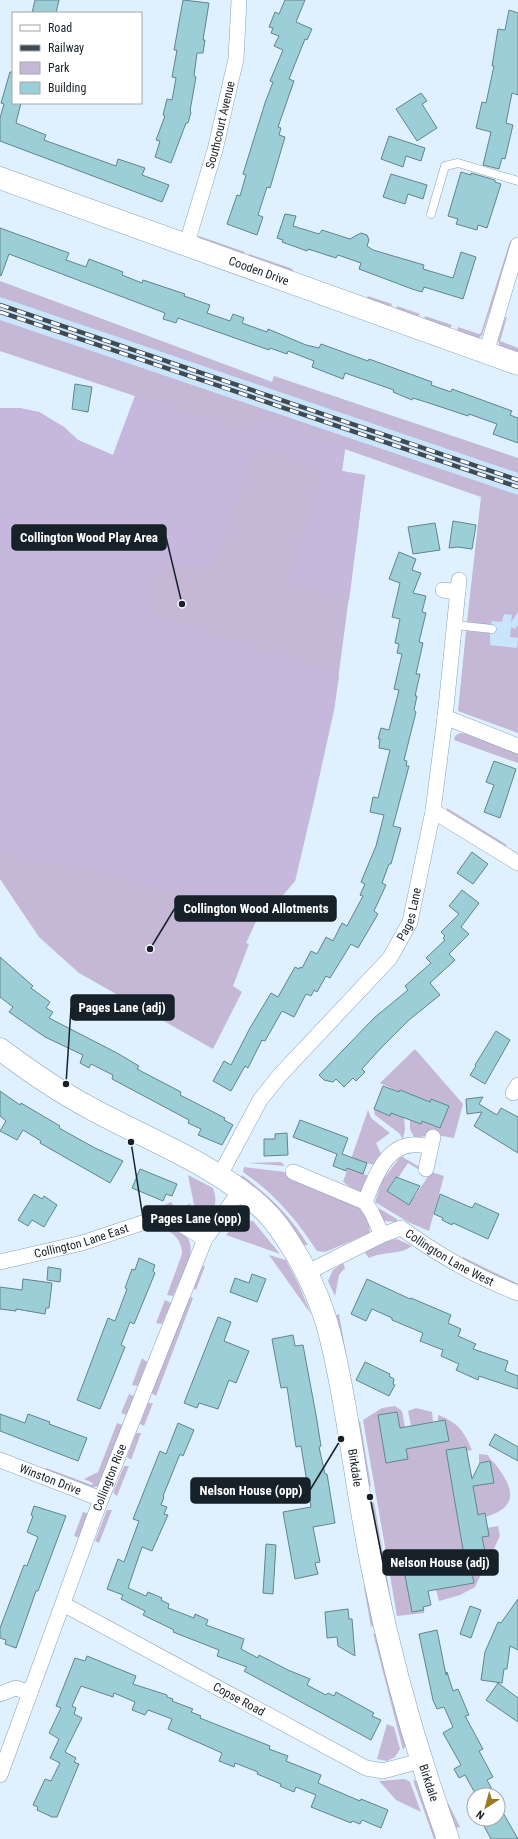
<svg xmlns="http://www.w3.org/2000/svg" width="518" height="1839" viewBox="0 0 518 1839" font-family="'Roboto Condensed',sans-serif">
  <rect width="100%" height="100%" fill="#dff1fe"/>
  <path fill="#c9e5fb" d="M0,281L272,382L274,376L518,458V733L458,711L481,497L345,449L252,435L0,351Z"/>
  <path fill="#c4b8d6" d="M199,236L245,252L243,256L198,240Z
    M510,241L513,242L482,335L478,339L457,332L458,327L479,334L481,333Z
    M249,254L293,269L291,274L248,258Z
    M0,281L272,382L274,376L518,458V473L0,297Z
    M368,296L392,304L390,309L366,300Z
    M397,306L420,314L416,318L396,310Z
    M425,316L452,325L449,329L424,320Z
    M507,317L500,341L518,348V353L500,347L498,340L505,318Z
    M0,320L518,495V612L511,623L512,615L504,614L502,622L492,621L491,625L467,622L481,497L345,449L342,471L365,475L334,710L314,801L295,881L264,917L259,915L246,943L249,944L233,986L242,992L213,1049L79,973L39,937L0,879V408H19L39,412L64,427L78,440L113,455L135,396L0,351Z
    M518,625V638L510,637L511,627L515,629Z
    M466,631L490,633V645L517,648L518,639V733L458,711Z
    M460,733L469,734L518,754V763L454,740L455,736Z
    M447,808L507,845L505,847L447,811Z
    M415,1049L463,1104L454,1138L430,1134L415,1139L410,1129V1120L421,1124L422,1121L440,1128L449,1106L431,1099L430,1102L400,1090L399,1092L380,1083Z
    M374,1109L390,1116L391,1112L404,1117L405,1129L403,1139L399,1133L375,1115Z
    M368,1110L371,1118L390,1133L376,1143L382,1156L375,1165L367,1163L363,1174L370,1176L361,1194L343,1182Z
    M401,1156L421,1168V1171L408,1163L398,1178L395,1177L387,1191L409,1205L431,1172L444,1176L429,1231L408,1222L375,1202L382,1181Z
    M281,1162L285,1166L248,1163Z
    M244,1167L285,1172L290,1177L360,1208L369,1221L370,1233L325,1252L317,1251C297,1220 274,1193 243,1172Z
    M188,1175L213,1188C219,1204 214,1214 197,1219Z
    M242,1175C269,1196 290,1215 308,1245H304C287,1218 265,1198 241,1177Z
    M171,1202L175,1208L171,1213H155L159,1208Z
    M190,1203L193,1220L192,1222L175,1215Z
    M375,1206L397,1219V1222L384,1221Z
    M238,1220L253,1221L280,1254L226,1235Z
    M160,1223C210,1235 187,1262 173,1296L167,1295L182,1254C182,1239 172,1230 158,1228L148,1232L147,1230Z
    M397,1239L412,1246C401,1255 384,1251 369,1258L363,1250L383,1242Z
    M269,1255L286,1260L298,1283L311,1314Z
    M463,1257L518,1284V1287L463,1261Z
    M343,1263L345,1268L339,1275L335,1296L328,1281L333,1270Z
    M201,1266H205L196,1290L192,1287Z
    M189,1296L193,1298L156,1396L151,1393Z
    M165,1300L171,1303L162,1324L156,1323Z
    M339,1314L346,1353H343L336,1315Z
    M142,1358L147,1362L138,1386L132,1385Z
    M129,1394L134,1396L127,1415L121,1413Z
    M148,1403H153L144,1426L140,1424Z
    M395,1406L402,1411L405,1427L400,1428L397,1412L378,1415L386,1463L407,1459L406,1449L449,1441L445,1420L438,1421V1416L439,1415C459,1424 463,1430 472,1450L467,1451L466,1447L446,1450L464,1555L485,1552L482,1537L487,1528L498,1526L500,1536L475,1587L460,1595L439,1601L436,1590L474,1583L470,1563L425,1571L422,1556L402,1560L412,1612L424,1610V1613L397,1616L363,1420L382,1408Z
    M416,1408L432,1412L433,1422L411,1426L408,1411Z
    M360,1421L371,1486H367L356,1425Z
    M117,1423L123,1425L101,1485L90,1488L46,1470V1468L92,1485L93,1483L84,1479L98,1472Z
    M136,1433H141L131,1460L127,1457Z
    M479,1454L488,1455C490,1460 493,1461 496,1465C515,1490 518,1507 486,1517L485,1513L478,1515L473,1486L494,1483L490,1461L479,1463Z
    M124,1466H129L117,1496L113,1493Z
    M374,1502L394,1617L390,1615L370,1504Z
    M107,1510H112L99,1543L95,1541Z
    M83,1512L90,1514L80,1538L74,1536Z
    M364,1587L369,1588L375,1624L371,1627Z
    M373,1633L377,1635L406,1745L403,1750Z
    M387,1724L394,1727L400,1749L395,1757L387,1761L377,1759Z
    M405,1779L410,1782L421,1812L396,1800L379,1781Z
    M413,1780L417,1781L437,1837L434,1839Z
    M448,1803L460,1827L452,1829L444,1806Z"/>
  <path fill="#c6b8dc" d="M135,396L252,435L258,418L345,449L342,471L365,475L349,601L289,580L322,480L313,462L266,447L251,459L212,566H165L147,585L152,615L339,676L334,710L295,881L264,917L210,900L172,892L112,873L67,863L51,864L0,851V408H19L39,412L64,427L78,440L113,455Z"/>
  <path fill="#9cced7" stroke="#60858c" d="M35,0H59L56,13H32Z
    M183,0L209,3L203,40H205L203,53H197L194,76L196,77L190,111L191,112L188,123H186L171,163L155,157L160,141L156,140L165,116L163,115L167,99L172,100L176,78L172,77L177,50H174Z
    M285,0H305L296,22L312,29L307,40L305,39L289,79L294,81L278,127L281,128L279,135L285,137L270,188L267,187L258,215L263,217L257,235L227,224L237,195L240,196L246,175L243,174L265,103L273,82L270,81L283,50L274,46L279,36L271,33L273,28L269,27L275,12L279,14Z
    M509,10L518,13V95L512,93L506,123L513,125L505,159L502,158L499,169L483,165L491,132L476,128L482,102L486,103L494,66H492L498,29L505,30Z
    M10,72H13V103H21L16,123L46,135L44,140L116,166L118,159L145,168L142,175L169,185L162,202L0,141V118L4,104L1,103Z
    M421,93L427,101L422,104L437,128L417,141L396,109Z
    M389,136L425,148L421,161L406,156L403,167L381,159Z
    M461,172L471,175V173L495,180V182L501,184L487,228L478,225L477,230L456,224L458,219L448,216Z
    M391,174L427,185L423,199L408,194L405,204L383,197Z
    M285,214L296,216L293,226L319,234L322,230L350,239L361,233L367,235L369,240L367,246L373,250L424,265L423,269L453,278L461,252L476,257L463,299L424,287L422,292L412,289L359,269L361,263L338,255L336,258L308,249L307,251L282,242L283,240L277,238Z
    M0,228L69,253L66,260L86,267L89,259L123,272L122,275L142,283L143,280L185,294L184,296L210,305L207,313L230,321L233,314L244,318L242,323L267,332L268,329L306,345L319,348L321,344L368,361L369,359L432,382L431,385L451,392L452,389L512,411L510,415L518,418V443L493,434L497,424L469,414L468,416L432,404L413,398L412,400L393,392L394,390L345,373L343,379L312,367L314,361L288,351L287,354L270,348L269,350L178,318L176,323L163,319L165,313L9,254L1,276L0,275Z
    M75,384L92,387L88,412L72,409Z
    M453,521L476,525L472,549L458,547L449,548Z
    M435,523L440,550L413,554L408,527Z
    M399,552L416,559L412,570L421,573L413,593L426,596L422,612L426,613L419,642L423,643L416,674H420L415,696H417L414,710L416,712L404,760L407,761L406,766H409L393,826L401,828L391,864H389L382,883L386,885L374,911L378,914L358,948L351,944L330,978L326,976L317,992L314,990L311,996L306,994L294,1017L282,1011L265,1041L262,1040L248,1068L245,1066L231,1091L213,1081L224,1061L231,1065L250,1028L271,993L278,997L295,967L299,969L300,967L302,968L311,951L317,954L326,937L333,941L342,923L347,926L363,896L360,895L365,884L361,882L376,846L384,815L370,812L373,797L378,798L390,750L379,748L380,739H378L381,728L389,730L399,690L394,689L402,654L397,653L399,644L395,643L400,619L392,617L400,583L389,579Z
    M494,761L516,769L500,818L484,812L494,785L486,782Z
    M472,852L488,864L473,884L457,873Z
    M462,890L479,903L461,927L469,934L449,954L455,960L430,983L440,995L409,1020L381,1048L362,1069L365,1072L356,1081L353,1078L344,1087L336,1079L333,1082L324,1080L319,1075L374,1018L408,990L405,986L431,963L426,958L445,940L443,938L445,936L441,932L459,914L449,906Z
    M0,957L33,986L31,988L50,1002L46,1008L53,1012L49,1018L117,1053L139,1066L137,1069L181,1092L180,1095L225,1118L224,1120L233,1125L222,1145L198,1135L201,1129L188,1123L189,1120L112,1079L113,1075L91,1064L89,1068L80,1063L83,1055L45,1037L9,1012L13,1007L0,997Z
    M496,1031L510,1040L485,1084L470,1075L476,1066L475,1065Z
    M383,1086L399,1092L400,1090L430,1102L431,1099L449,1106L440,1128L422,1121L421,1124L391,1113L390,1116L374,1109Z
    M0,1091L20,1105L21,1103L60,1126L59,1128L95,1148L123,1161L110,1183L40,1143L41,1141L23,1130L17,1140L0,1131L6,1121L0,1116Z
    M483,1097L479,1104L497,1115L501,1108L518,1117V1153L474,1126L482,1112L467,1114L466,1099Z
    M300,1120L348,1138L342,1154L367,1163L363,1174L347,1168L346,1171L333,1166L337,1154L293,1137Z
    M287,1133L288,1155L264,1156V1139H275V1134Z
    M140,1169L177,1184L172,1196L166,1194L163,1201L132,1188Z
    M396,1177L420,1186L409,1205L387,1191Z
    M34,1194L42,1199L44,1196L57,1205L44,1227L32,1220L28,1226L18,1220Z
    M440,1194L472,1208L475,1203L499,1214L488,1239L453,1223L452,1225L442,1220L443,1218L434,1214Z
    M139,1258L155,1265L153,1271L155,1273L134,1324L130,1322L121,1345L125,1347L100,1409L77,1400L108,1318L115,1321L127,1289L125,1288L132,1269L135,1270Z
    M48,1267L61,1269L60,1282L47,1280Z
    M252,1274L266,1279L257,1302L230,1292L235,1278L249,1283Z
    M23,1279L52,1283L49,1308H46L45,1314L16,1309V1311L0,1309V1287L22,1290Z
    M367,1279L410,1299L411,1298L451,1315L448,1323L461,1329L458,1336L476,1344L473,1349L508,1361L505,1371L518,1376V1389L479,1376L478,1380L456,1370L459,1364L441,1356L443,1350L420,1341L423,1333L392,1320V1318L372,1309L366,1321L351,1314Z
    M218,1317L231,1322L224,1341L249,1351L236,1383L229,1380L218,1409L199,1403L197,1408L184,1403Z
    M293,1335L295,1346L303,1345L316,1415L321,1446L319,1447L325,1474H327L335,1523L313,1527L320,1562L315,1563L318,1574L295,1579L283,1512L311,1507L301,1446L296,1447L287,1387L281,1388L272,1339Z
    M365,1362L390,1374L389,1376L394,1379L393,1384L395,1385L389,1396L356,1380Z
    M397,1412L400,1428L445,1420L449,1441L406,1449L408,1459L386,1463L378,1415Z
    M0,1414L25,1423L28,1414L50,1422L49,1424L87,1438L78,1461L0,1431Z
    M178,1423L194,1430L183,1456L180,1454L163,1496L164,1497L161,1505L167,1507L164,1514L168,1515L152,1551L142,1547L128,1588L146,1596L148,1592L162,1598L161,1600L169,1604L168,1608L194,1618L195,1614L208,1620L206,1625L244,1639L241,1649L258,1658L259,1655L288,1670L310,1679L307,1685L326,1695L328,1693L334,1696L336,1692L374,1713L372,1716L381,1720L371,1740L244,1671L247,1667L217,1656L219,1650L173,1632L174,1630L143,1615L145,1611L121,1599L123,1595L107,1589L118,1559L124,1562L139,1521L133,1519L160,1451L166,1454Z
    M495,1434L518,1447V1461L489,1445Z
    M466,1447L472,1479L480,1463L490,1461L494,1483L473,1486L478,1515L485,1513L489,1536L482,1537L485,1552L464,1555L446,1450Z
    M34,1506L66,1516L38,1591H36L16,1648L5,1644L6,1640L0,1638V1628L24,1565L27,1566L38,1537L27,1532L33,1516L31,1515Z
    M266,1544L276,1545L273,1594L263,1593Z
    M422,1556L425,1571L470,1563L474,1583L428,1591L431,1605L423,1607L424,1610L412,1612L402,1560Z
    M518,1599V1650L510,1646L507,1669H504L502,1683L481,1680L485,1652L498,1622L501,1623Z
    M470,1606L481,1610L471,1638L460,1634Z
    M348,1609L349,1619H352L355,1656L338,1646L337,1637L327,1638L325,1612Z
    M437,1630L446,1675L447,1672L453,1691L458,1689L469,1715L465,1716L483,1749L479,1751L493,1777L487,1780L495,1795H476L465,1775L459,1778L454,1769L461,1765L443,1733L453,1727L444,1707L437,1709L433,1700L419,1634Z
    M87,1656L136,1676L133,1684L167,1695V1697L173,1699L172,1701L193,1709L191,1712L201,1716L200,1718L270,1746L269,1749L288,1756L286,1761L321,1775L318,1783L360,1801L361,1799L388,1810L381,1828L362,1820L360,1824L352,1821L351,1823L311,1807L316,1795L296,1787L294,1792L280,1786L281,1784L257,1774L258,1772L235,1763L234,1767L219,1761L222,1753L168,1729L172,1719L148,1710L145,1715L132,1710L135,1702L114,1693L113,1697L81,1686L72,1706L76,1708L74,1714L82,1718L65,1752L76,1758L74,1762L79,1764L57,1817H52L37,1810L38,1807L33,1805L45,1779L51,1781L60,1763L50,1758L59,1739L49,1733L61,1708L56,1706L75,1658L85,1661Z
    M498,1683L518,1698V1722L486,1700Z
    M498,1804L518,1839H491L484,1826L486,1825L483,1819H498Z"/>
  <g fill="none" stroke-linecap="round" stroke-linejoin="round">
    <defs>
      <path id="lane" d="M431,214L445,166L458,163L518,181
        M455,625L492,629"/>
      <g id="street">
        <path id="s1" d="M186,246L215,150L236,59L239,0"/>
        <path d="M486,353L518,245"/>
        <path d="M443,590L458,592"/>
        <path d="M445,717L518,746"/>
        <path d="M433,811L518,863"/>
        <path d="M513,1093L518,1085"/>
        <path d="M426,1169L433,1137"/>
        <path d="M293,1172L365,1202L372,1213L382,1235"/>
        <path id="s2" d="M220,1175L260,1100L280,1075L390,958L410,922L433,811L445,717L459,580"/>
        <path d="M365,1202C373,1182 385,1146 412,1145C418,1144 425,1146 430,1147"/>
        <path id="s3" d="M0,1262L82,1243L148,1221L161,1218L177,1222L205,1239"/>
        <path id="s4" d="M308,1272L382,1235L401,1228C437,1254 476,1277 518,1293"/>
        <path id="s5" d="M0,1460L101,1499"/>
        <path id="s6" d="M63,1604L366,1768L383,1771L420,1761"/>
        <path d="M0,1694L16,1688L30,1693"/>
        <path id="s7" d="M0,1775L101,1499L205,1239L241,1190"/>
      </g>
      <g id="secondary">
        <path id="s8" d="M0,178L518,364"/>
        <path id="s9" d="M0,1049C29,1071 58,1091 90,1108C148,1140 213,1163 262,1208C275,1220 283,1233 292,1247C326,1301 334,1346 345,1408C355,1464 362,1520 374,1576C392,1666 417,1753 448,1839"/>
      </g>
    </defs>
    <use href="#lane" stroke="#87a2b7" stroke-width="9"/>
    <use href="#street" stroke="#87a2b7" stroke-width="16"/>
    <use href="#secondary" stroke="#87a2b7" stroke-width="23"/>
    <use href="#lane" stroke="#fff" stroke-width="8"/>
    <use href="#street" stroke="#fff" stroke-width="15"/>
    <use href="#secondary" stroke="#fff" stroke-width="22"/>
    <defs>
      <path id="rail" d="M0,305L518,480
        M0,312L518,487"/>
    </defs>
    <use href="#rail" stroke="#3f4a53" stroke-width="4.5"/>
    <use href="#rail" stroke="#fff" stroke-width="3" stroke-dasharray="9" stroke-linecap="butt"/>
  </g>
  <g text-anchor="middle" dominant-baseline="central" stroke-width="4" stroke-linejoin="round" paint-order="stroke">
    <g font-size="12" fill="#172129" stroke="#fff">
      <text stroke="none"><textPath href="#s1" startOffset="126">Southcourt Avenue</textPath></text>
      <text stroke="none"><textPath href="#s8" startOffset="275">Cooden Drive</textPath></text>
      <text stroke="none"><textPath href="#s2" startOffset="326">Pages Lane</textPath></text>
      <text stroke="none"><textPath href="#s3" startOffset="84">Collington Lane East</textPath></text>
      <text stroke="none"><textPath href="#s4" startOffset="160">Collington Lane West</textPath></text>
      <text stroke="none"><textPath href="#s9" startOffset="588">Birkdale</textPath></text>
      <text stroke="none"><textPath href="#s7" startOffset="317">Collington Rise</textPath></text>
      <text stroke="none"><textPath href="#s5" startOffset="54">Winston Drive</textPath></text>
      <text stroke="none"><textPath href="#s6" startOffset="200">Copse Road</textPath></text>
      <text stroke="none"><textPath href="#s9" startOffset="912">Birkdale</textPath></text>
    </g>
  </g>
  <path fill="none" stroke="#172129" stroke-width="1.5" d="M182 604L166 537M150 949L175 908M66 1084L71 1008M131 1142L143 1218M341 1439L310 1490M370 1497L383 1563"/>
  <g fill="#172129" stroke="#fff" stroke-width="1.5">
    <circle cx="182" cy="604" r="4"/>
    <circle cx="150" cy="949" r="4"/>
    <circle cx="66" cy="1084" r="4"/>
    <circle cx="131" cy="1142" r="4"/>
    <circle cx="341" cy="1439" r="4"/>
    <circle cx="370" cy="1497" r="4"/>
  </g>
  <g fill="#172129" stroke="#172129" stroke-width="1.5">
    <rect x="12" y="525" width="154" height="25" rx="4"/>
    <rect x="175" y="896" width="161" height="25" rx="4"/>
    <rect x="71" y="995" width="103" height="25" rx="4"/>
    <rect x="143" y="1206" width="106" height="25" rx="4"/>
    <rect x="191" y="1478" width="119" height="25" rx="4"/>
    <rect x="383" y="1550" width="115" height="25" rx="4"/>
  </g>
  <g font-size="13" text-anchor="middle" font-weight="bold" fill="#fff">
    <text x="89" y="542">Collington Wood Play Area</text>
    <text x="256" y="913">Collington Wood Allotments</text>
    <text x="122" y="1012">Pages Lane (adj)</text>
    <text x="196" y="1223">Pages Lane (opp)</text>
    <text x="251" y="1495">Nelson House (opp)</text>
    <text x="440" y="1567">Nelson House (adj)</text>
  </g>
  <rect x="12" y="12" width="130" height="92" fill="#ffffff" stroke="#a2a6a9"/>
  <rect x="20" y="25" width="20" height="6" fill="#ffffff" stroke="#a2a6a9"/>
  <text x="48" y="32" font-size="12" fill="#172129">Road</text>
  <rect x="20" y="45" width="20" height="6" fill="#3f4a53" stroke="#a2a6a9"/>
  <text x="48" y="52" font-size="12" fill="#172129">Railway</text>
  <rect x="20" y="62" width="20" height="12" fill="#c4b8d6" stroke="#a2a6a9"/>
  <text x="48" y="72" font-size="12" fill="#172129">Park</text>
  <rect x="20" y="82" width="20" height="12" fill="#9cced7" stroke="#a2a6a9"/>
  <text x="48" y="92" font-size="12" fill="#172129">Building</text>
  <g transform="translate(486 1807) rotate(216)"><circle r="19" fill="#ffffff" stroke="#a2a6a9"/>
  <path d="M0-3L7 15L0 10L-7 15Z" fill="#9c7a24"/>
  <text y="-6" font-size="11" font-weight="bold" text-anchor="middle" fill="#172129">N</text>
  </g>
</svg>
